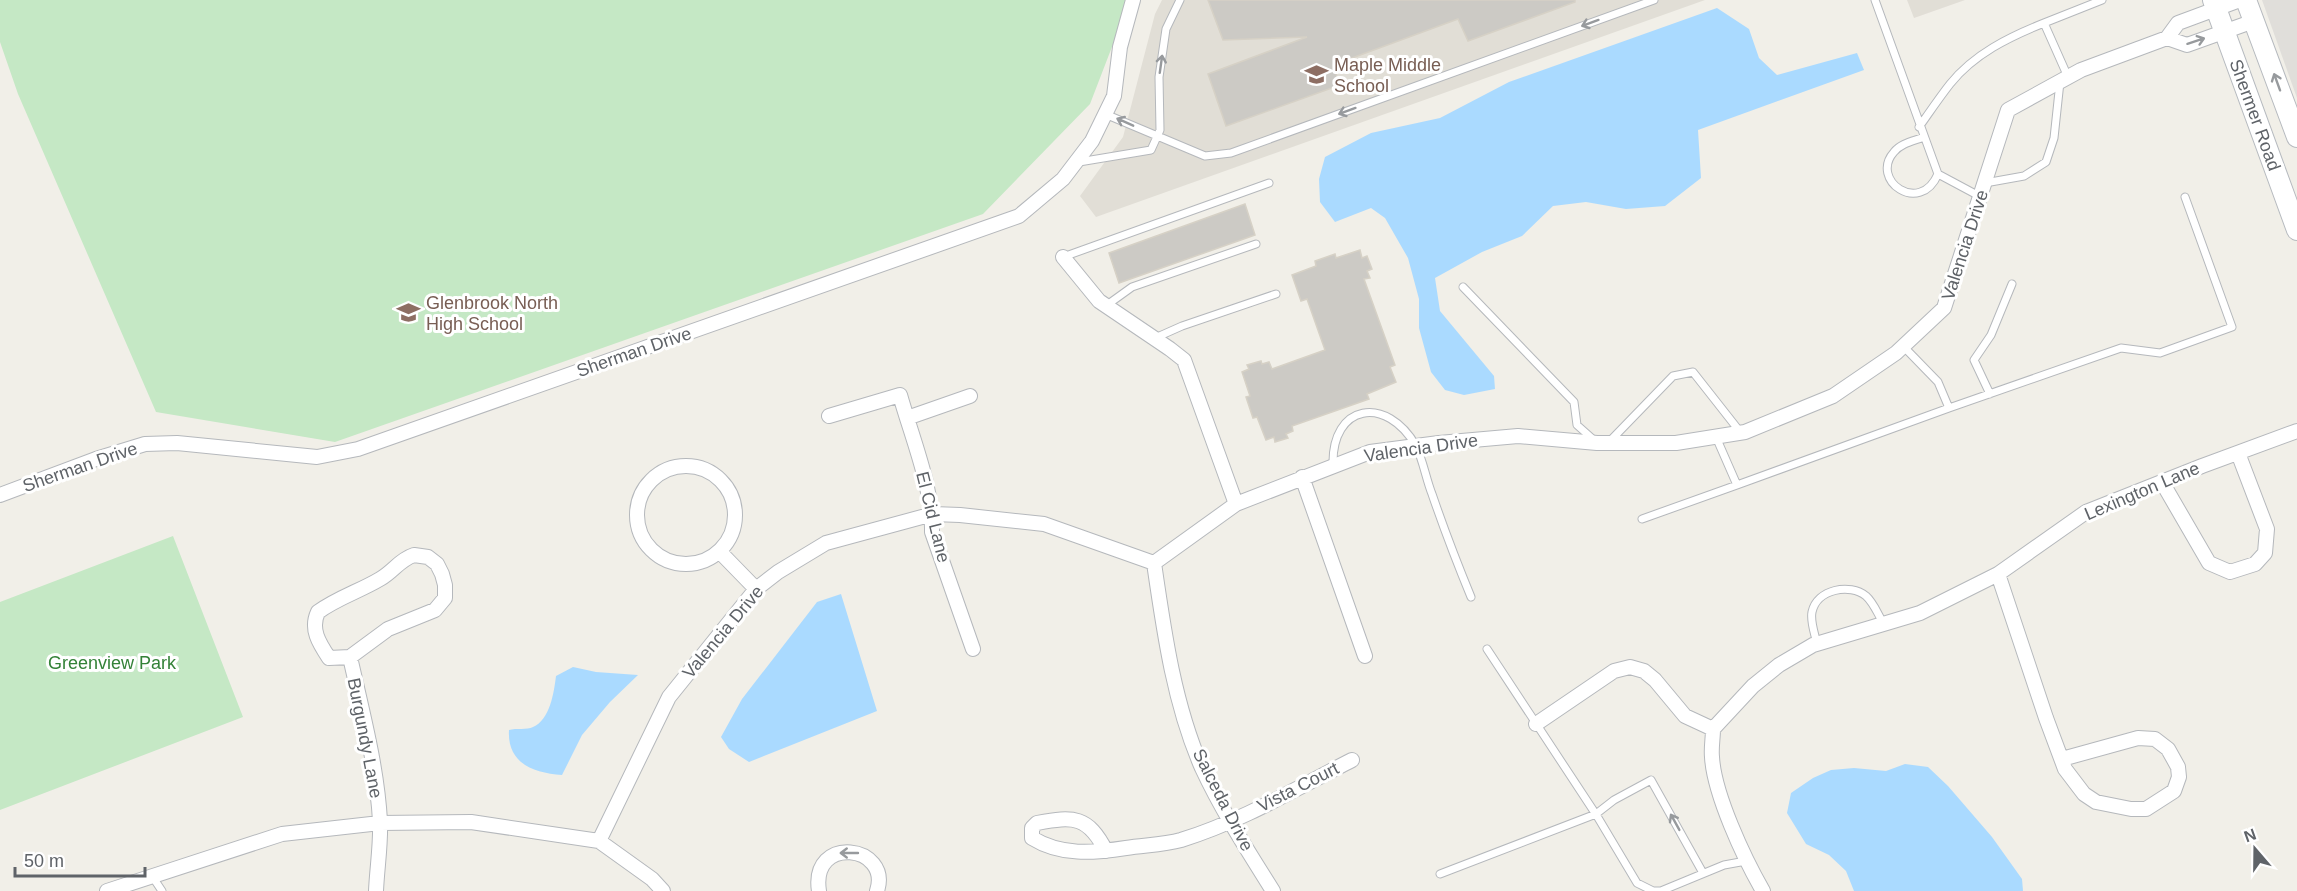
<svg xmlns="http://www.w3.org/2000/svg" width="2297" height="891" viewBox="0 0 2297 891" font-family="Arial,sans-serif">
  <rect width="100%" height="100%" fill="#f1efe8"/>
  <path fill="#e0deda" d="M2262,0H2297V98Z"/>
  <path fill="#e1ded6" d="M1162,0H1705L1096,217L1080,196L1123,137L1155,14Z
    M1907,0H1965L1914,18Z"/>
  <path fill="#c5e8c5" d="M0,0H1130L1090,104L983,214L335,442L156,412L18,94L0,42Z
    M173,536L243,717L0,810V602Z"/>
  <path fill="#aadaff" d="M1717,8L1749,29L1759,58L1777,75L1857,53L1864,70L1698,130L1701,178L1665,206L1626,209L1586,202L1553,206L1522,236L1482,252L1435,278L1440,311L1494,376L1495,389L1464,395L1445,390L1431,372L1419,328V299L1408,258L1385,218L1371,208L1335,222L1320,202L1319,179L1325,157L1371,133L1440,118L1509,82Z
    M841,594L877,711L749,762L729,749L721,737L742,699L817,602Z
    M573,667L596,672L638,675L610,702L582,735L562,775C533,773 507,763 509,730C516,728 527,730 533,727C550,720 554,692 556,676Z
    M1905,764L1928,767L1948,786L1992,837L2022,879L2023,891H1854L1846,871L1829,855L1806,844L1787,813L1791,793L1813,778L1831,770L1854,768L1886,771Z"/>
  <path fill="#cccac5" stroke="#d6d1c6" stroke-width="1.5" d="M1208,0H1575V2L1468,41L1458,19L1333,65L1340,85L1226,126L1208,74L1307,37L1223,40Z
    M1245,204L1255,235L1119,283L1109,253Z
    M1360,250L1362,258L1367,256L1372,269L1367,271L1370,278L1364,279L1395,365L1390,367L1396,382L1367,394L1369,399L1292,426L1293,431L1286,434L1288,438L1275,442L1274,437L1266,440L1257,417L1253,418L1246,397L1250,396L1242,372L1249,369L1247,365L1261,361L1262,364L1269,362L1272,369L1325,350L1307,299L1301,301L1292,275L1316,266L1315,261L1335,254L1336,258Z"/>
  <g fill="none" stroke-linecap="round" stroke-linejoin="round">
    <defs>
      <path id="lane" d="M1875,0L1938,174L1981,197
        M2068,77L2044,23L2102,0
        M1105,114L1205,156L1231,153L1654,0
        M1919,127C1929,113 1939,98 1950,84C1974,54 2009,37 2044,23
        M1924,137C1914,141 1901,143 1894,152C1869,180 1920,216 1938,174
        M1079,162L1151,150L1160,130L1159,77L1166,29L1180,0
        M1985,183L2024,176L2046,162L2054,138L2060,82
        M1063,257L1269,183
        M1463,287L1574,402L1577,425L1595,441
        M1107,305L1132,287L1256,244
        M1155,338L1182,326L1276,294
        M1903,346L1938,382L1949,408L2121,348L2160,353L2232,327L2185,197
        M1990,394L1974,360L1991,335L2012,284
        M1716,437L1737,485L1949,408
        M1609,442L1673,376L1693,372L1741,433
        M1333,466C1331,403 1387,395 1416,446C1423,460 1426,479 1432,494C1444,529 1457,563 1471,597
        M1642,519L1737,485
        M1817,644C1815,634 1810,622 1812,612C1817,589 1850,583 1866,596C1874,603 1878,615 1884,624
        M1487,649L1597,816L1637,883L1653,891H1661L1724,865L1746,861
        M1440,874L1596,814L1614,800L1651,780L1703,873
        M152,876L162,891"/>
      <path id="street" d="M2167,38L2187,45L2254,21
        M1063,257L1099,301L1170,349L1184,360L1236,504
        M829,416L900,395C912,438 933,487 932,532L973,649
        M907,418L970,396
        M637 515a49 49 0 1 1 98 0a49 49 0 1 1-98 0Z
        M1302,477L1365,656
        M2162,482L2209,563L2230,572L2255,564L2265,553L2267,529L2238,453
        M0,495L96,459L145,444L177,443L317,457L358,449L1019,216L1063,179L1092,141L1114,96L1120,47L1133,0
        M719,551L756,589
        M414,555L428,557L437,564L442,574L445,585V598L435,610L388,629L350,657L329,658C319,643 310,629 318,612C337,598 360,591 380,579C394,571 399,560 414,555Z
        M1154,563C1164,632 1174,704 1202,768C1222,811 1248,851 1273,891
        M1998,574L2046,718L2065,769L2084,794L2096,802L2131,809H2146L2174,791L2179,777L2178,767L2168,749L2155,739L2138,738L2062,759
        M350,657C362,711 377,766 380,821C381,844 377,868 376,891
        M1536,724L1614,671L1630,667L1644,671L1655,680L1685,716L1713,729L1753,686L1779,665L1813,645L1920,613L1998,574L2086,512L2202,466L2297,431
        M1713,729C1713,738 1711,748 1712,757C1714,794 1744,858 1763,891
        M599,841L669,697L756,589L778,572L826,543L933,514L960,515L1044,524L1154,563L1236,504L1370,452L1439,443L1518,436L1597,443H1676L1745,432L1833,396L1896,353L1944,308L2008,110L2081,70L2167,38L2178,23L2240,0
        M1106,851C1088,816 1074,816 1037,823L1032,828V838C1061,856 1093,853 1126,848C1144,845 1163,845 1181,840C1240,822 1297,788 1352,760
        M107,891L282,834L380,823L471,822L599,841L652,879L663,891
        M819,891C810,834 892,845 877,891"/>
      <path id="secondary" d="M2213,0L2297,230
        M2246,0L2297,137"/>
    </defs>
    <use href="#lane" stroke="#b5b8bc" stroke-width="9"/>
    <use href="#street" stroke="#b5b8bc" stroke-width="16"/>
    <use href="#secondary" stroke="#b6babf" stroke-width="22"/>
    <use href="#lane" stroke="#fff" stroke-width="7"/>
    <use href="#street" stroke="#fff" stroke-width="14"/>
    <use href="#secondary" stroke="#fff" stroke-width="20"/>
  </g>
  <defs><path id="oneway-shaft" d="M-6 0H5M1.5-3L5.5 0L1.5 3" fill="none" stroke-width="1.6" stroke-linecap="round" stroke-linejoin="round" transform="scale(1.5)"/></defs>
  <g stroke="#979a9d">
    <use href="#oneway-shaft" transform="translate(1590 23) rotate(160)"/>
    <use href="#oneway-shaft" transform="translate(2196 41) rotate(-18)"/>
    <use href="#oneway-shaft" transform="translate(1161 64) rotate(-82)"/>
    <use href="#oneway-shaft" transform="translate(2277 82) rotate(-110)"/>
    <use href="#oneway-shaft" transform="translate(1347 111) rotate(160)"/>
    <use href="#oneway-shaft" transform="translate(1125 122) rotate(-156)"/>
    <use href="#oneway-shaft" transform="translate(1675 822) rotate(-119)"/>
    <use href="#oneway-shaft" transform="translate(849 853) rotate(180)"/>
  </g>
  <defs>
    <symbol id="school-bare" viewBox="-9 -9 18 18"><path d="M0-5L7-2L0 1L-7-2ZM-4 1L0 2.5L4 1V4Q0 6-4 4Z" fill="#8d6e63" stroke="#fff" stroke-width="2.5" paint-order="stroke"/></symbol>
  </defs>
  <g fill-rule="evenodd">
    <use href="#school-bare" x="1300" y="58" width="33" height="33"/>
    <use href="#school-bare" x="392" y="296" width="33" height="33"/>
  </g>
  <g text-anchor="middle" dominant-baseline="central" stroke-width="6" stroke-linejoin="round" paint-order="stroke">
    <g font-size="18" fill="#785e54" stroke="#fff" text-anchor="start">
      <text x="1334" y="65">Maple Middle<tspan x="1334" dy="21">School</tspan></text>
      <text x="426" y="303">Glenbrook North<tspan x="426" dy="21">High School</tspan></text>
    </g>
    <g font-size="18" fill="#5f6368" stroke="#fff">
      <text transform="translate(2255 115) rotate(70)">Shermer Road</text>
      <text transform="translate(1965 245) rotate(-72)">Valencia Drive</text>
      <text transform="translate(634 352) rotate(-19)">Sherman Drive</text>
      <text transform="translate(1421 448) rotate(-8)">Valencia Drive</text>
      <text transform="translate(80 467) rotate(-19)">Sherman Drive</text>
      <text transform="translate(2142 491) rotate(-23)">Lexington Lane</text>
      <text transform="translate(933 517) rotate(76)">El Cid Lane</text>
      <text transform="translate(723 632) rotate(-50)">Valencia Drive</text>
      <text transform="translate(365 738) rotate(79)">Burgundy Lane</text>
      <text transform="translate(1298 787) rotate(-27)">Vista Court</text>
      <text transform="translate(1223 800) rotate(63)">Salceda Drive</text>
    </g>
    <g font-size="18" fill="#348238" stroke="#fff">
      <text x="112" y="663">Greenview Park</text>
    </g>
  </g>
  <g transform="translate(2255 849) rotate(340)" stroke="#ffffff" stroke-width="4.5" paint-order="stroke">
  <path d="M0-4.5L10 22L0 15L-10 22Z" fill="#5f6368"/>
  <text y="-9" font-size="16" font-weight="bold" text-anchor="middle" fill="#5f6368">N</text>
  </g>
  <path d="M15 867v9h130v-9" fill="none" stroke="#5f6368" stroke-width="3"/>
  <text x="24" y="867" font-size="18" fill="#5f6368" stroke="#ffffff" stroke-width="4.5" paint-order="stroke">50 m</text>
</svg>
